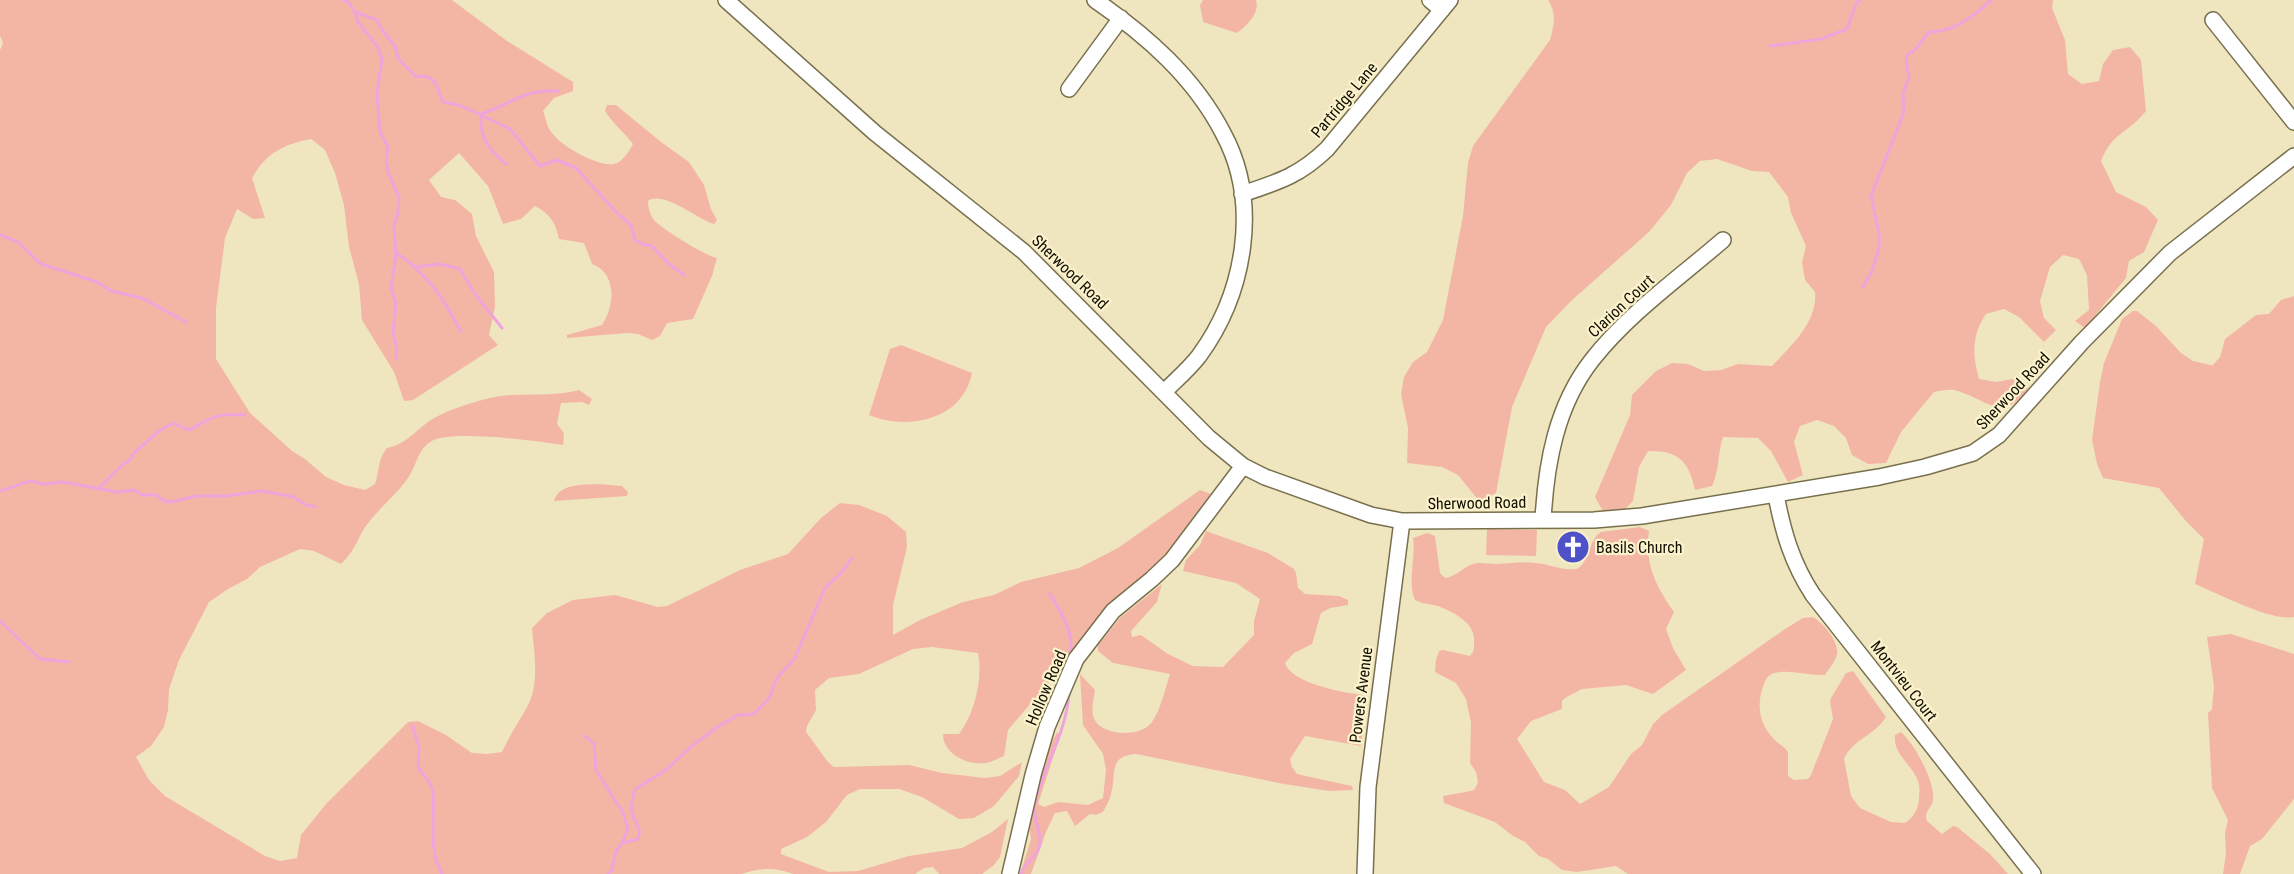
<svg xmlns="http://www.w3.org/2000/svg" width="2294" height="874" viewBox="0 0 2294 874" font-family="'Roboto Condensed',sans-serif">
  <rect width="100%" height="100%" fill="#efe6c0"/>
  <path fill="#f4b6a4" d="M0,0H452L507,41L573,82V91L554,98L543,111C546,118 547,128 552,133C561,146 598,167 614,164C622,163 629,151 633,144C624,132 613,124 605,111L607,105H616L661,142L689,162L704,185L711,209L717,220L714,224C697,219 663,190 648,201C648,207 650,214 653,219C660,228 706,256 717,258L712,276L693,319L667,323L660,336L652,340L638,334L627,333L567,338V335L602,325C615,306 617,273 592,264L584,243L559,239C556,223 550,214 535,206L521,219L503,224L488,186L459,153L429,180L441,197L455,200L472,214L476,236L494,272L495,307L489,335L498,345L413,400L404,401L394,372L362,320L359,284L349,247L344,205L335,173L325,150L311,139C284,144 266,153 252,178L265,218L253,219L237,209L225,238L216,308V359L250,413L292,451L305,459L326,477L344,485L365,490L375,484C380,469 377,461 387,448C409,444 419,425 438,416C451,409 468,404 482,400C514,390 548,399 579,390L592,399L589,405L582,402L561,403L557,424L564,433L563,445C538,441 449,429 430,442C419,449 417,462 411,473C401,491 382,505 369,522C357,537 357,549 341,564L314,551L300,549L260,567L247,579L228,589L209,602L179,660L169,689L168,710L164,727L151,746L136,757L149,780L165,796L265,856L280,861L297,858L301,835L326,804L408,722L418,721L446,735L472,753L487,754L502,752C509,736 519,722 527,707C540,685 534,652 532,628L547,613L573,600L615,595L658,607L667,606L740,570L788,554L821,518L840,503L859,505L887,516L906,532L907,547L893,605V635L920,620L963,602L994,595L1021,582L1079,568L1118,548L1200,490L1211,494L1193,520L1162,558L1109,605L1083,636L1062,667L1008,730L1004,756C999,758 992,762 986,763C968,766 943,754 943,734H959C975,713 983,678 978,653L932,647L913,649L859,674L829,678L815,690L816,710L807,726L806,732L828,762L834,767L909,765L942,773L985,778L1000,776L1022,762L1019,776L994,806L974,818L959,819L922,797L899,789H860L847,795L826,822L807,837L781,849V854L829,872L858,871L909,856L962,848L992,832L1008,819L1000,857L994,865L982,874H939L933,867L924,868L915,874H793C775,867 760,868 741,874H0V50L3,43L0,36Z
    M1203,0H1256C1260,14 1247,25 1237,33L1203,22L1200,5Z
    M1548,0H2053L2052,8L2065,40L2068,74L2082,84L2099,81L2103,64L2113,50L2130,47L2141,60L2146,111C2128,134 2113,131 2101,161L2116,192L2146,207L2158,220L2144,252L2129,261L2126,278L2085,328L2075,321L2089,310L2087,275L2079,259L2063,255L2050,267L2040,301L2044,318L2056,330L2044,342L2019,317L2004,309L1986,314C1972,334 1972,355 1979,379L1996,382L2013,379L2028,388C2003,425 1986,398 1954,390C1948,389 1940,391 1934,392L1901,432L1886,463L1868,464L1852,455L1846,438L1834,426L1817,420L1800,426L1794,442L1803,475L1788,482L1771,451L1758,438L1723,437C1717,456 1720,468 1712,486L1695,490C1689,461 1678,450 1648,451L1639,467L1633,501L1621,513H1604L1595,497L1630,415L1632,395L1656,371L1672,363L1688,364L1704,371L1721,370L1738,364L1772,366C1791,346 1818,322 1815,292L1805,280L1802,263L1806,246L1791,213L1788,197L1769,172L1752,171L1717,159L1700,161L1687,173L1671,205L1649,232L1571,301L1546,327L1512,407L1496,493L1480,502L1458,475L1442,467L1407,463L1408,428L1401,394L1404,377L1413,362L1427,352L1443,320L1463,216L1468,163L1473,146L1550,40C1554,26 1557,13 1548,0Z
    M2294,296V617C2272,622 2217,593 2195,584L2204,539L2185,520L2159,488L2103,478L2097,464L2092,440L2100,382L2104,363L2122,319L2133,311H2137L2156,326L2181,353L2193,361L2210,365H2213L2220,357L2225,339L2256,315L2269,314L2281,300Z
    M901,345L972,373C963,420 908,431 869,415L890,349Z
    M598,484L622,486L628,492L627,496L554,501C559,483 583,485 598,484Z
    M1640,527L1649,531C1644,562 1656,587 1674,612L1666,629L1673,648L1686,670L1653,694L1626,685L1582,689L1565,698L1562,701V709L1531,721L1517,739L1544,782L1565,790L1580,804L1609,787L1631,754L1642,745L1653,724L1662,715L1785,629L1803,618L1813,617C1823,623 1839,641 1837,654C1836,660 1830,667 1827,672L1825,675C1808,676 1791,669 1774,673C1767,675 1765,681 1763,687C1756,706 1760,725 1774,739C1778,744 1784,746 1788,752V776L1794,780L1808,779L1811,775L1833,719L1830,702L1831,698L1846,673L1853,671L1886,717C1875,735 1852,740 1844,759L1851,796L1860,808L1891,822L1905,823C1913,818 1919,808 1919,799C1919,795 1920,789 1919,785C1916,767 1892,755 1895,735L1901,732C1914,743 1936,783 1933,800C1932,809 1923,811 1927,821L1942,834L1953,826L1957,827L1990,854L2008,874H1628L1616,866L1577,872L1562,870L1548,859L1539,856L1525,842L1513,836L1495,822L1444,803L1443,796L1471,791L1475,789L1478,782L1476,772L1470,763L1471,723L1466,699L1456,683L1435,672L1436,660L1439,651L1443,650L1470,656C1475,651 1474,646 1474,639C1474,622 1453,612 1438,606C1430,604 1422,604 1415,600C1407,582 1416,558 1413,538L1427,533L1435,536L1440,573L1445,578C1459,576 1464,564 1479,563C1485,563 1491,564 1498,564C1510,563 1523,561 1535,563C1550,564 1562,571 1577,569C1591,560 1588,540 1601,532Z
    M1487,529L1537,530L1536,556L1486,555Z
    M1206,531L1268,553L1294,569L1296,573L1298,588L1305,594L1339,596L1348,600V605L1330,608L1321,613L1312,644L1294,653L1285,663C1291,683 1344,693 1363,695L1367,698L1361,746L1305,736L1290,759L1292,767L1297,774L1347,785L1352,786L1353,790L1329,791L1284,784L1136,754C1107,756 1117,774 1111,794C1110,800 1106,806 1103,812L1096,815L1090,814L1075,826L1067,811L1055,813L1046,832L1031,874H1020L1031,839L1029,825L1033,801L1044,759L1057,732L1060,736L1038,804L1044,807L1058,802L1088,805L1103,798L1106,770L1103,754L1083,725L1080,674L1095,690C1094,700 1089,713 1096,722C1106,736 1142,737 1152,722C1161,709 1165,689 1170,674L1113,663L1098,651V645L1121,617L1162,584L1157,602L1131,631L1132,637L1141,635L1168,654L1193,666L1223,667L1254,635V621L1260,599L1236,583L1183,571L1186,560L1200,545Z
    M2231,634L2294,654V799L2262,839L2250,846L2240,874H2223L2226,853L2225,833L2228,820L2212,788L2208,713L2212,709L2214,686L2207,637Z"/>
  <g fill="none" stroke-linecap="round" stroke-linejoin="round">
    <path stroke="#f0a4dc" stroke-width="3" d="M343,0L348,2L355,12L358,22L377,46L382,59L377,93L380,132L388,147L386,161L389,175L399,197L398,213L394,225L396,256L391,287L396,304L393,332L397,350L396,358
      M355,12L377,20L382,30L395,46L398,58L415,76L428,77L435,82L443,102L459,105L510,129L540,166L557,160L576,168L617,213L631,225L635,240L642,244L652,246L668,263L684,275
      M1770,46L1821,39L1847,29L1856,4L1860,0
      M481,114C510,105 525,88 558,91
      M481,114C479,137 489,150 506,164
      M0,235L18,242L41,264L97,282L111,291L142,298L186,322
      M395,252C426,272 445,300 461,332
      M415,267L440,264L460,269L475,294L502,328
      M1863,287L1872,271L1879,248V233L1871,196L1904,112L1903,94L1909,77L1906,60L1908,54L1914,51L1929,32C1953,32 1974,17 1991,0
      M100,487L122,465L129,461L135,452L159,431L173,423L189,430C213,417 216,413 245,415
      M0,491L30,481L43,484L63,482L117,492L135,490L142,495H156L164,501L171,502L196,496H226L262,491L294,497L304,504L315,507
      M1050,594C1063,615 1073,631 1071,656
      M0,621L40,659L69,662
      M413,726C414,734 418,742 419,749C419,755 417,762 419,768C423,776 432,782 433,792C435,820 428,849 442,874
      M585,736L594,744L596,770L623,813L628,829L622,843L616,851L612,870L608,874
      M622,843L638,839C642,828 636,825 633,815C630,808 633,795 635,789L666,770L693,745L716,728L738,715L754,714L769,698L777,678L795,658L825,588L842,572L852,558
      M1021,874C1024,863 1035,858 1039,848C1044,834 1030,817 1036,798C1046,764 1067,729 1069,693"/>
    <defs>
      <path id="minor" d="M726,0L875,133L1024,252L1209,438L1243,466L1265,477L1371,515L1402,521L1594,520L1642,516L1879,477L1925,467L1973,453L1999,435L2082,342L2170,253L2294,156
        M1095,0C1146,35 1194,77 1223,133C1261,203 1245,293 1199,356C1189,369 1176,380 1164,392
        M1430,0L1442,10
        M2213,20L2294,122
        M1069,89L1121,18
        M1242,194C1278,182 1299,176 1327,149L1450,0
        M1776,495C1783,532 1792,563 1813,595L2033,874
        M1543,520C1546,464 1556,406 1592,360C1628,314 1679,278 1723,240
        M1010,874L1033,775L1047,727L1076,659L1113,611L1152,579L1172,560L1243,466
        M1365,874L1368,787L1402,521"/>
    </defs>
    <use href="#minor" stroke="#78704d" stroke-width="18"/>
    <use href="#minor" stroke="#fff" stroke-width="15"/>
  </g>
  <defs>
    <symbol id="church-disc" viewBox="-11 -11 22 22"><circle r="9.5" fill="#4e51c7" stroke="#fcf3cd"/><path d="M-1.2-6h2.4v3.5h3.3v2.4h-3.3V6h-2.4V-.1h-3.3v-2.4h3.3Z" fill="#fff"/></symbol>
  </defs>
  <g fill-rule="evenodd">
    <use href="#church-disc" x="1554" y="528" width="38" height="38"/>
  </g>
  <g text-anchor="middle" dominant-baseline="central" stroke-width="4.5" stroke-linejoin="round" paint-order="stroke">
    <g font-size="16" fill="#110e02" stroke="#fcf3cd">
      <text transform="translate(1344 100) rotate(-50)">Partridge Lane</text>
      <text transform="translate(1070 272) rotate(44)">Sherwood Road</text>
      <text transform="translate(1621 306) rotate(-43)">Clarion Court</text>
      <text transform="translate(2013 391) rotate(-47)">Sherwood Road</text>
      <text transform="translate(1477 503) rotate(-1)">Sherwood Road</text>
      <text transform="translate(1904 681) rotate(52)">Montvieu Court</text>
      <text transform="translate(1046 688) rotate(-67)">Hollow Road</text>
      <text transform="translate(1361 695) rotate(-83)">Powers Avenue</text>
    </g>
    <g font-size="16" fill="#110e02" stroke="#fcf3cd" text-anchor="start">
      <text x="1596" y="547">Basils Church</text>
    </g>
  </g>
</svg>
